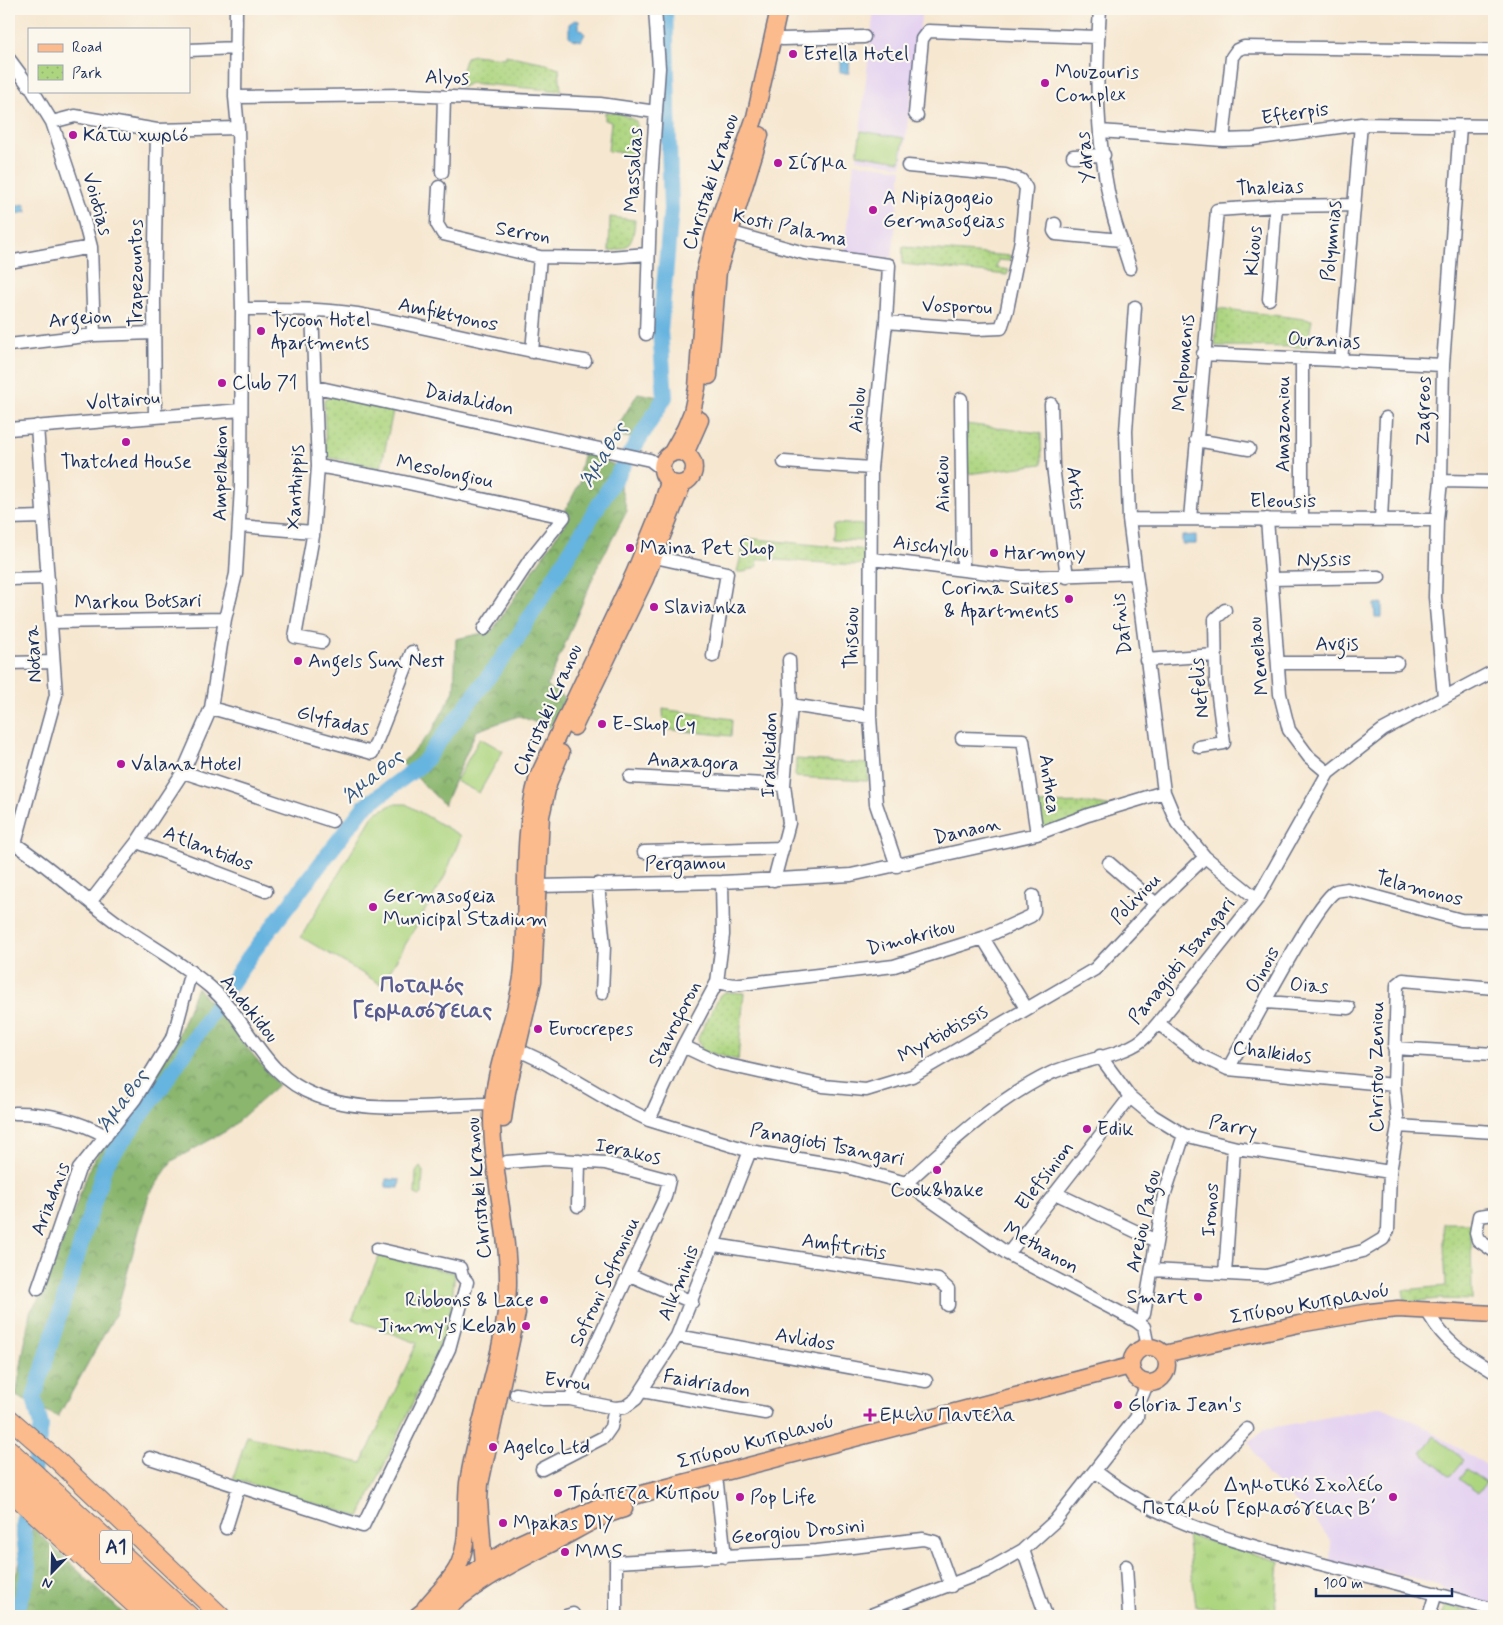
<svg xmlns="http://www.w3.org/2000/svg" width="1503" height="1625" viewBox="0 0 1503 1625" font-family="Mynerve,sans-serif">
  <defs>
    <pattern id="grass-tufts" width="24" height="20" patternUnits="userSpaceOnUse" patternTransform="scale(1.25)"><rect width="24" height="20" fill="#add580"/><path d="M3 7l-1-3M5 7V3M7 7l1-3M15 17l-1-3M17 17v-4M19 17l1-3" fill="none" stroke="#94b771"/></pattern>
    <pattern id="forest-crowns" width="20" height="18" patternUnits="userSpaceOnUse" patternTransform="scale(1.25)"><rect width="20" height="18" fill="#8ab66e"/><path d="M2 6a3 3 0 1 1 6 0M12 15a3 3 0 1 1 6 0" fill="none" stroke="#70945e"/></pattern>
    <pattern id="park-dots" width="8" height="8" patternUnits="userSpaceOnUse" patternTransform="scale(1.25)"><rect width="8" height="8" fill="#add580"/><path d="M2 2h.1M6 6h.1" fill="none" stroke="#94b771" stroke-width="1.8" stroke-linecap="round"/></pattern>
  </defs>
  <rect width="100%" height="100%" fill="#fbf7ec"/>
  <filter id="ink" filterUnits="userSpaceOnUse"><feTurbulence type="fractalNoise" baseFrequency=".02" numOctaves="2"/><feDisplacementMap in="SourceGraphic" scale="10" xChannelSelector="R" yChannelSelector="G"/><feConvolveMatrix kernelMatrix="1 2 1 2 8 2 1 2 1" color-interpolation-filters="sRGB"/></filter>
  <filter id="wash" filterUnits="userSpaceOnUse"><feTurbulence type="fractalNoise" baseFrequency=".0096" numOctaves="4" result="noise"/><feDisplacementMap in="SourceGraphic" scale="20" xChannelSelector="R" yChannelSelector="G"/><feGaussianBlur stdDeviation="1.12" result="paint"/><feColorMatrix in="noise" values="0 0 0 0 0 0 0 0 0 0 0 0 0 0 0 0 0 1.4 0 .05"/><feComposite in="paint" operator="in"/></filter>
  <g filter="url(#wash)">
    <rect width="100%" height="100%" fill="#f6e7d0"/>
    <path fill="#e5d3f1" d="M874,9H922L902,166L857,159Z
      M854,163L902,169L892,258L844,252Z
      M1382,1407L1414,1421L1494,1470V1605L1463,1598L1437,1584L1371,1567L1346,1566L1330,1560L1331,1541L1316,1521L1266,1474L1249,1442L1265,1429Z"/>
    <path fill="url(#grass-tufts)" stroke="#64826f" d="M379,1256L455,1273L449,1325L360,1517L233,1479L247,1436L362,1463L417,1343L352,1319Z
      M1187,1535L1279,1561L1275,1616L1196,1606Z
      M1446,1605L1483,1616H1442Z"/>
    <path fill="url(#forest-crowns)" stroke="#527266" d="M638,393L658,397L632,438L612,435Z
      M584,450L607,454V462L615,465L627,511L598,566L547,686L565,698L550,728L519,716L476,731L444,805L402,763L432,731L454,691L456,639L492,631L570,516L565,511L581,480L579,474Z
      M197,987L278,1085L228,1130L172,1161L149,1195L116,1313L58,1417L16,1396L30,1312L45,1289L91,1164L174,1046Z
      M33,1528L126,1616H9C9,1586 22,1556 33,1528Z"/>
    <path fill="url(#park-dots)" stroke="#64826f" d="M474,55L505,58L506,55L541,62L559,68L561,91L470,83L463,87L457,85L466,57Z
      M605,112L620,113L636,121L639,133L635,148L640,155L608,151L611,122L605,120Z
      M610,217L635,220C633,241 632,249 609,251Z
      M903,247L1011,256L1010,261L998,260L996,268L1009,270L1007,275L902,264Z
      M1218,308L1312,320L1307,347L1215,346Z
      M335,395L393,411L381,468L326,457L324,400Z
      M965,424L1041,433L1042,464L968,474Z
      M745,538L867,550L866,563L856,565L762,559L757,560L758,566L744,572H737Z
      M663,709L732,719L731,736L664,729Z
      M796,759L869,764L868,781L795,777Z
      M1090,803L1113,807L1037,834L1033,804Z
      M726,992L744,993L738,1060L702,1051L698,1038L720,995Z
      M420,1167L423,1171L422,1194L420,1196L415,1194L416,1172Z
      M1443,1223H1471L1472,1300L1440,1299L1405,1302L1403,1290L1446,1286Z"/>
    <path fill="#add580" stroke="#64826f" d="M861,131L904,138L900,161L857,154Z
      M834,523L863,525L862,541L833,539Z
      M480,738L503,751L479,793L456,781Z
      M393,804H406L461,836L445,876L382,985L301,937L374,814Z
      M1434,1436L1464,1460L1451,1476L1421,1453Z
      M1467,1469L1486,1483L1478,1493L1459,1479Z"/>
    <path fill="#66b4e0" stroke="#40729f" d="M575,20L579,21V28L585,34L581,41L572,39L569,36V24Z
      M839,54H850L849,73H839Z
      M25,204L27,212L10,215L9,207Z
      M1196,535V544H1182V536Z
      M1382,603V617H1375L1374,604Z
      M386,1179L400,1180L399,1188L386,1187Z"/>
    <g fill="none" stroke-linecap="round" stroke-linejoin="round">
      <path stroke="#66b4e0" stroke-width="16" d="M15,1616L29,1574L23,1529L41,1426L34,1398L105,1165L161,1088L249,957L364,807L422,764L514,643L665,397L660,331L671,210L665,9"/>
    </g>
  </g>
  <g filter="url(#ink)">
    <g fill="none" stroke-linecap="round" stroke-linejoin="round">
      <defs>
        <path id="minor" d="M1100,9C1095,73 1097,143 1111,206C1115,227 1124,247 1130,268
          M782,39L864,37
          M189,50L236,48
          M9,59L29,86
          M33,91L52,122L81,209L91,247L94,335
          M235,97L409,95L600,104L656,112
          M917,116L915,114L922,39L928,31L1098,37
          M52,122L75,116L157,130L238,128
          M1100,131L1223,140L1253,139L1361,124L1494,126
          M1223,140L1232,57L1237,50L1244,47L1494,50
          M1073,156L1104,155
          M442,172L444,97
          M439,187L437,224L443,234L540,257L596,258L648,254
          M1055,224L1054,231L1056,234L1121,240
          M723,233L729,232L804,253L889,265L886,322L871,468L870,717L876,804L897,866
          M9,262L91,247
          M1269,299L1276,206
          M1135,307L1126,431L1129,519L1164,792L1177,823L1205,857L1257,899
          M242,309C280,309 319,308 357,314C433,328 509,348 585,361
          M312,310L318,466L313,536L295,637L322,642
          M886,322L977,329L1001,328L1007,310L1021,240L1026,188L1021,180L1005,175L908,166
          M646,334L651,182L659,68L655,9
          M9,345L94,335L154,333
          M532,352L540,257
          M1203,354L1443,365
          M1302,359V519
          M1341,361L1361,124
          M316,387L650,460L662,469
          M961,399L963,570
          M1051,404L1053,466L1067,577
          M155,417L154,302L157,130
          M9,429L241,410
          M1196,440L1249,449
          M784,462L871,468
          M318,466L390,479L564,517L531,558L484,629
          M1441,481L1494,482
          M9,518L43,517
          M1129,519L1437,520
          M1190,519L1217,210L1276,206L1354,205
          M1267,519L1280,694L1289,730L1309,757L1328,773
          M1381,520L1386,418
          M240,526L313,532
          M655,557L727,573L713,656
          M872,559L1022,577L1135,573
          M9,579L48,578
          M1271,579L1379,577
          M52,622L225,619
          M1146,660L1215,655
          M9,663L53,662
          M1278,663H1397
          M1444,697L1435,597L1437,520L1441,481L1443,365L1460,126
          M791,705L870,717
          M211,708L372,753L412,652
          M962,738L1023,740L1037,834
          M1199,747L1224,743L1216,681L1215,619L1225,610
          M183,772L332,821
          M630,777L784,785
          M9,840C48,864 82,898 120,925C150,946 182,963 210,987C251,1023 260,1074 317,1096C369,1116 438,1104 493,1104
          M137,842L266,891
          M15,844L56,695L37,426
          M644,852L783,848
          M1109,863L1156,904
          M774,880L789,823L784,785L791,705L789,660
          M598,884L604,946L602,993
          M539,886L722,882L851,875L1037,834L1088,815L1164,792
          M91,901L137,842L183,772L211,708L225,619L236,574L241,486L242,309L238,128L235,97L236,9
          M983,938L1026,1008
          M717,982L733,985L894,966L983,938L1031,916L1034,911L1033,896
          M1266,1002L1349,1008
          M1158,1023L1199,1055L1228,1069L1394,1085
          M510,1046L542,1061L614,1103L649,1120L750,1151L843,1166L906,1183L1008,1254L1136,1321L1144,1327L1148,1347
          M683,1046L719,1063L823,1086L866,1090L912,1076L1095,969L1156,904L1205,857
          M1394,1048L1494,1054
          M1100,1056L1130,1097L1153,1116L1184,1135L1237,1148L1390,1172
          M1228,1069C1244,1041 1315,902 1336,891C1339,890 1344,890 1347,889L1461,920L1494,921
          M15,1113C47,1113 77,1120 106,1136
          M649,1120L683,1046L717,982L723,935L722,882
          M1398,1126L1494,1132
          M507,1162L546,1159L605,1163L669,1180L665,1197L570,1399
          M906,1183C950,1143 996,1100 1049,1074C1075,1061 1120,1057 1142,1040C1148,1035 1153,1029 1158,1023L1257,899L1328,773L1383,730L1494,671
          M1055,1193L1156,1241
          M578,1206L579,1161
          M1494,1214L1479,1216L1476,1233L1478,1240L1494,1251
          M715,1245L938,1280L948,1289V1305
          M1008,1254L1130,1097
          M1152,1270L1266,1276L1363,1251L1383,1239L1388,1230L1390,1172L1398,1126L1394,1085L1397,985L1403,980L1494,988
          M1225,1274L1234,1148
          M630,1275L692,1302
          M38,1289L79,1169L135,1099L174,1035L191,971
          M1144,1314L1164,1196L1184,1135
          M1430,1316C1447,1345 1467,1355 1494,1372
          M677,1336L926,1381
          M642,1391L765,1413
          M516,1394L543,1399H570L615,1408L625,1407L636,1399L677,1336L750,1151
          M150,1458L363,1526L449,1349L467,1282L462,1276L460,1268L377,1249
          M542,1469L604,1437L611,1427L615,1408
          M1095,1471C1167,1527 1236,1542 1321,1564C1379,1579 1437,1593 1494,1610
          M717,1484L725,1557
          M1167,1515L1175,1501L1247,1429
          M226,1528L239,1486
          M1023,1550L1046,1616
          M1126,1566L1129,1616
          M566,1616L573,1614
          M616,1616V1562L817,1551L923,1539L935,1542L951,1586
          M868,1616L986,1571L1023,1550L1055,1521L1137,1417L1138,1406L1147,1384
          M1429,1616L1436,1593"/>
        <path id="major" d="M709,376L718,271L760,135
          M662 468a16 16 0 1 1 32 0a16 16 0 1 1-32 0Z
          M671,454L685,429L692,412L697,388L705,270L714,234L755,117L779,9
          M685,454L700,420
          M574,727L645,579L683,483
          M503,1119L507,1092L533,981L541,816L549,781L561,753
          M1131 1365a18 18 0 1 1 36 0a18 18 0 1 1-36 0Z
          M1164,1354L1299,1324L1370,1312L1398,1309L1494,1314
          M485,1579L479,1500L480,1484L517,1313
          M425,1608C436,1594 453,1579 459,1564C470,1539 465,1509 468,1483C478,1417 506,1353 508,1286C509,1230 492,1175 492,1119C492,1070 515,1025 522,977C530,911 519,841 538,777L634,574L661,508L669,482
          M417,1616L477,1569L518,1544L607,1503L1130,1366
          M440,1616C473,1582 516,1562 558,1540C579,1529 601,1515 624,1509"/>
        <path id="highway" d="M9,1418L58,1461L221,1616
          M9,1449L190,1616
          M9,1471L165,1616
          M9,1490L138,1608"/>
      </defs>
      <use href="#minor" stroke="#686f86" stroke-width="15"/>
      <use href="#major" stroke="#686f86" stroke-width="19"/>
      <use href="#highway" stroke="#686f86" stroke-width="20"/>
      <use href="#minor" stroke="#fff" stroke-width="12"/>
      <use href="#major" stroke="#fbbb8d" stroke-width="16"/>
      <use href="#highway" stroke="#fbbb8d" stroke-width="18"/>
    </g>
  </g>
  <g fill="#b5179e" stroke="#fbf7ec" stroke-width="2">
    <circle cx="793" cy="54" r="5"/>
    <circle cx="1045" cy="83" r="5"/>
    <circle cx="73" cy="135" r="5"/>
    <circle cx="778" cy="163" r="5"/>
    <circle cx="873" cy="210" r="5"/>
    <circle cx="261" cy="331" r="5"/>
    <circle cx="222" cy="383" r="5"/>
    <circle cx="126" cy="442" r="5"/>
    <circle cx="630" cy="548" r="5"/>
    <circle cx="994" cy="553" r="5"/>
    <circle cx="1069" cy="599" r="5"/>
    <circle cx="654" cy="607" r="5"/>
    <circle cx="298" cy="661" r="5"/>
    <circle cx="602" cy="724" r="5"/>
    <circle cx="121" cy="764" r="5"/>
    <circle cx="373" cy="907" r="5"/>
    <circle cx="538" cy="1029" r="5"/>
    <circle cx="1087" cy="1129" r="5"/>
    <circle cx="937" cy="1170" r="5"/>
    <circle cx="1198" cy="1297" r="5"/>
    <circle cx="544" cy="1300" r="5"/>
    <circle cx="526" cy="1326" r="5"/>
    <circle cx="1118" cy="1405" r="5"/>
    <path d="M867.5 1407.5h5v5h5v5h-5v5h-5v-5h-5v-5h5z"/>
    <circle cx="493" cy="1447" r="5"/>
    <circle cx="558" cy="1493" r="5"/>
    <circle cx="740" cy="1497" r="5"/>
    <circle cx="1393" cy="1497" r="5"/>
    <circle cx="503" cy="1523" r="5"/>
    <circle cx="565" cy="1552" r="5"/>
  </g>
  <g text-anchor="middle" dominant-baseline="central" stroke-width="4.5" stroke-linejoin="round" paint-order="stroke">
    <rect fill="#fbf7ec" stroke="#5e6b89" stroke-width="1" x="100" y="1530.5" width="32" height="33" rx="4"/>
    <g font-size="19" font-weight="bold" fill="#1b2f5e">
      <text x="116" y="1547">A1</text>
    </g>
    <g font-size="20" fill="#1b2f5e" stroke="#fbf7ec" text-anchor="start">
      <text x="803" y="54">Estella Hotel</text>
      <text x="1055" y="72">Mouzouris<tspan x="1055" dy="23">Complex</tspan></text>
      <text x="83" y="135">Κάτω χωριό</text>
      <text x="788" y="163">Σίγμα</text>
      <text x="883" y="198">A Nipiagogeio<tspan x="883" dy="23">Germasogeias</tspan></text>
      <text x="271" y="320">Tycoon Hotel<tspan x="271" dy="23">Apartments</tspan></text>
      <text x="232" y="383">Club 71</text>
      <text x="126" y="462" text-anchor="middle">Thatched House</text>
      <text x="640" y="548">Maina Pet Shop</text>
      <text x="1004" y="553">Harmony</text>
      <text x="1059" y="588" text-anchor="end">Corina Suites<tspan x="1059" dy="23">&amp; Apartments</tspan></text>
      <text x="664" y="607">Slavianka</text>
      <text x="308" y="661">Angels Sun Nest</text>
      <text x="612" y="724">E-Shop Cy</text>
      <text x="131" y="764">Valana Hotel</text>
      <text x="383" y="896">Germasogeia<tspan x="383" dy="23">Municipal Stadium</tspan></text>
      <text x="548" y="1029">Eurocrepes</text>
      <text x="1097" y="1129">Edik</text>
      <text x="937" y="1190" text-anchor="middle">Cook&amp;bake</text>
      <text x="1188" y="1297" text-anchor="end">Smart</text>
      <text x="534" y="1300" text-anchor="end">Ribbons &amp; Lace</text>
      <text x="516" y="1326" text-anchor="end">Jimmy's Kebab</text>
      <text x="1128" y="1405">Gloria Jean's</text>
      <text x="880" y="1415">Εμιλυ Παντελα</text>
      <text x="503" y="1447">Agelco Ltd</text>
      <text x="1383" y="1485" text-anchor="end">Δημοτικό Σχολείο<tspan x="1383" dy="23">Ποταμού Γερμασόγειας Β΄</tspan></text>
      <text x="568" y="1493">Τράπεζα Κύπρου</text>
      <text x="750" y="1497">Pop Life</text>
      <text x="513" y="1523">Mpakas DIY</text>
      <text x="575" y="1552">MMS</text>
    </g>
    <g font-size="20" fill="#1b2f5e" stroke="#fbf7ec">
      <text transform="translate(447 78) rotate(2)">Alyos</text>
      <text transform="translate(1295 114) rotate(-8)">Efterpis</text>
      <text transform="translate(1086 157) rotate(-97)">Ydras</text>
      <text transform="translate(634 170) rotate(-87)">Massalias</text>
      <text transform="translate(711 182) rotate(-72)">Christaki Kranou</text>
      <text transform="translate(1270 188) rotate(-2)">Thaleias</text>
      <text transform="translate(97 204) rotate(74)">Voiotias</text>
      <text transform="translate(790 228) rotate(12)">Kosti Palama</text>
      <text transform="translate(523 233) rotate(9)">Serron</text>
      <text transform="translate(1332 241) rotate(-85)">Polymnias</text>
      <text transform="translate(1254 251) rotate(-86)">Klious</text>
      <text transform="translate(136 273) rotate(-90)">Trapezountos</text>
      <text transform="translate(957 307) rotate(2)">Vosporou</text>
      <text transform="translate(448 315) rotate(12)">Amfiktyonos</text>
      <text transform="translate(80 319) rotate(-5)">Argeion</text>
      <text transform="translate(1324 341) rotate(3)">Ouranias</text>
      <text transform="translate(1184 363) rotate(-85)">Melpomenis</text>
      <text transform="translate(469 400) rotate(12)">Daidalidon</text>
      <text transform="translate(123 401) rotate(-5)">Voltairou</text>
      <text transform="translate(858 410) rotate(-85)">Aiolou</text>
      <text transform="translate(1424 411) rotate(-89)">Zagreos</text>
      <text transform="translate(1283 424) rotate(-90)">Amazoniou</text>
      <text transform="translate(445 472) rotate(12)">Mesolongiou</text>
      <text transform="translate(221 473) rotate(-89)">Ampelakion</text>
      <text transform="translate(943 484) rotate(-91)">Aineiou</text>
      <text transform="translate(296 487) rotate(-87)">Xanthippis</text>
      <text transform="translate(1075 488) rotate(83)">Artis</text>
      <text x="1283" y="501">Eleousis</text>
      <text transform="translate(931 547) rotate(7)">Aischylou</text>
      <text transform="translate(1324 560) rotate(-1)">Nyssis</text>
      <text transform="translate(138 602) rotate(-1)">Markou Botsari</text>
      <text transform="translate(1122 624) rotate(-97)">Dafnis</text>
      <text transform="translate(852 638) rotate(-89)">Thiseiou</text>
      <text x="1337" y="644">Avgis</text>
      <text transform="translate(34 654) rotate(-93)">Notara</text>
      <text transform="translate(1259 656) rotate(-96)">Menelaou</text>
      <text transform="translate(1200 688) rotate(-95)">Nefelis</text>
      <text transform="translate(548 710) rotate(-66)">Christaki Kranou</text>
      <text transform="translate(333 721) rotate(14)">Glyfadas</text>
      <text transform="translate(770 755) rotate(-88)">Irakleidon</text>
      <text transform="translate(693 762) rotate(3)">Anaxagora</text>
      <text transform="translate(1049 784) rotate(82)">Anthea</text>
      <text transform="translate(967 831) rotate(-13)">Danaon</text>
      <text transform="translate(208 849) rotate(21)">Atlantidos</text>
      <text transform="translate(685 864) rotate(-1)">Pergamou</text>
      <text transform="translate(1419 889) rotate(15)">Telamonos</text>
      <text transform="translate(1136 899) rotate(-46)">Poliviou</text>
      <text transform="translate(911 938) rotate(-15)">Dimokritou</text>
      <text transform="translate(1182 961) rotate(-51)">Panagioti Tsangari</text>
      <text transform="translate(1263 970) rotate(-61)">Oinois</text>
      <text transform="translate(1309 986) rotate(4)">Oias</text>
      <text transform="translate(249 1009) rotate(51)">Andokidou</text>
      <text transform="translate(675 1024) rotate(-63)">Stavroforon</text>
      <text transform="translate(943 1034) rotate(-29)">Myrtiotissis</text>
      <text transform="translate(1272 1053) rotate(7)">Chalkidos</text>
      <text transform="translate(1377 1067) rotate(-90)">Christou Zeniou</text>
      <text transform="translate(1233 1127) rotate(12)">Parry</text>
      <text transform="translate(827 1145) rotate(11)">Panagioti Tsangari</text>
      <text transform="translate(628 1152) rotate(12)">Ierakos</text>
      <text transform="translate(1045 1176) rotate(-52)">Elefsinion</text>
      <text transform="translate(479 1188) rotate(-95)">Christaki Kranou</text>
      <text transform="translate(51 1199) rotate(-69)">Ariadnis</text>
      <text transform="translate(1211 1210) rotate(-86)">Ironos</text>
      <text transform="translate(1144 1221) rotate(-78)">Areiou Pagou</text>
      <text transform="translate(844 1247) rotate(9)">Amfitritis</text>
      <text transform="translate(1041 1248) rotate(30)">Methanon</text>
      <text transform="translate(605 1282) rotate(-65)">Sofroni Sofroniou</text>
      <text transform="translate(679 1283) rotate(-68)">Alkminis</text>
      <text transform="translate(1310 1304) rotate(-10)">Σπύρου Κυπριανού</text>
      <text transform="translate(805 1340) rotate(10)">Avlidos</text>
      <text transform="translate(567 1382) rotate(7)">Evrou</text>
      <text transform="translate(707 1384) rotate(10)">Faidriadon</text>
      <text transform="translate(756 1442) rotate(-15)">Σπύρου Κυπριανού</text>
      <text transform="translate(798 1532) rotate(-5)">Georgiou Drosini</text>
    </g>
    <g font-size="21" font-style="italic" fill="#325785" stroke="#fbf7ec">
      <text transform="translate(604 455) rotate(-59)">Άμαθος</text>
      <text transform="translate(373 777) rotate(-40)">Άμαθος</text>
      <text transform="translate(123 1101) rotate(-55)">Άμαθος</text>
    </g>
    <g font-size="22" font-weight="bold" fill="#585c92" stroke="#fbf7ec">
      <text x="422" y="986">Ποταμός<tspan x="422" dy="25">Γερμασόγειας</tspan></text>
    </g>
  </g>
  <rect width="1503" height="1625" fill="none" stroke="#fbf7ec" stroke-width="30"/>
  <rect x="28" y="28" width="162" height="65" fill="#fbf7ec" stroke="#a1a7b3"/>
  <rect x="38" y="44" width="25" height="8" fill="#fbbb8d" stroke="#a1a7b3"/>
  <text x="72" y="52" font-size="15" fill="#1b2f5e">Road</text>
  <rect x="38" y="65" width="25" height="15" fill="url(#park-dots)" stroke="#a1a7b3"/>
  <text x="72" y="78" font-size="15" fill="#1b2f5e">Park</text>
  <g transform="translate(52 1572) rotate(203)" stroke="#fbf7ec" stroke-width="4" paint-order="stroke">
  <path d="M0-4L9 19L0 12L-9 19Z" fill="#1b2f5e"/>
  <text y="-8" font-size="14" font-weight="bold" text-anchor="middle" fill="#1b2f5e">N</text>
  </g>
  <path d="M1316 1588v8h136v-8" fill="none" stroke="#1b2f5e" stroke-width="2.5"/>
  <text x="1323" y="1588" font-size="15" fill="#1b2f5e" stroke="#fbf7ec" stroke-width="4" paint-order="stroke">100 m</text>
</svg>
